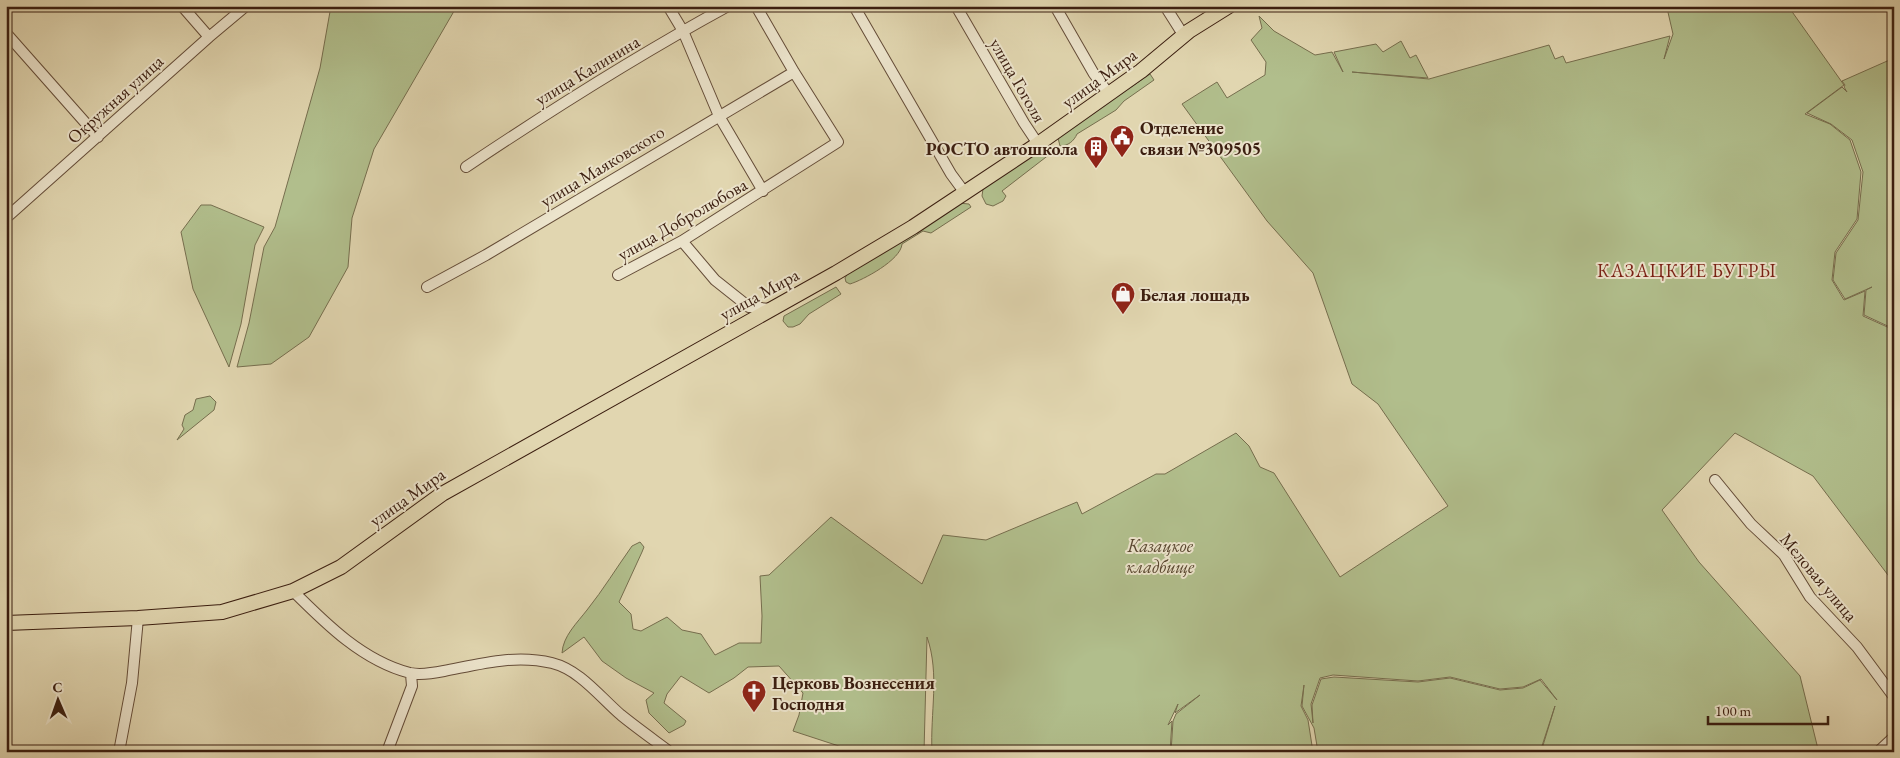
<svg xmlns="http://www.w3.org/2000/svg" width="1900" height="758" viewBox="0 0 1900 758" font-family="'EB Garamond',serif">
  <rect width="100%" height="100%" fill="#e1d6b0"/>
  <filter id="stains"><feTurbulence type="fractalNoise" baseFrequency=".004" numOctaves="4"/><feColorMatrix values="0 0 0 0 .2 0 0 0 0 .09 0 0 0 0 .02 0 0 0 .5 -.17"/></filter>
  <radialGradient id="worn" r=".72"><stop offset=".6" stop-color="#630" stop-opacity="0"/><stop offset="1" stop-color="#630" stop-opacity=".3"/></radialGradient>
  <path fill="#b1be8c" stroke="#766e4e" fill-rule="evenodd" d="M331,6H457L374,149L352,218L348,267L309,337L271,364L237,367L249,323L264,247L275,227L320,68Z
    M1674,6H1788L1844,85L1805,114L1830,124L1850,140L1861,172L1857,219L1835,252L1832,280L1844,300L1865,291L1863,316L1894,330V583L1813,476L1735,433L1662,510L1699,562L1800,676L1818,749L1815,752H1541L1555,706L1540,752H1318L1314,728L1302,706L1304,685L1301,706L1308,720L1313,752H1257L1253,747L1252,752H1171L1173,721L1176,714L1200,695L1175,713L1178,704L1168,725L1172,721L1170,752H932C930,713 940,674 927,637L924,752H848V749L793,731L799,715L803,693L779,666L748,667L734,678L709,693L681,676L667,694L664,703L686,721L684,725L669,733L649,713L646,700L654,693L626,678L602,661L584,637L562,653C563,636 577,623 587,610C603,590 617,567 632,546L640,542L644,547L642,552L619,602L631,614L633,629L641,631L667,617L682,630L701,634L715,655L739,643H761L762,616L760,576L769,575L831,517L922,584L943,535L986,540L1077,502L1082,514L1156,474H1165L1236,433L1249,446L1260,467L1274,473L1340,577L1448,506L1378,404L1352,384L1313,273L1267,221L1182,104L1217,82L1227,98L1265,75L1266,62L1251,40L1262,28L1259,16L1274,31L1315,55L1332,52L1343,72L1334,52L1376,44L1383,52L1401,41L1410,58L1416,55L1428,78L1352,72L1429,79L1549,45L1555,59L1563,56L1566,63L1670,36L1664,59L1673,34L1667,8ZM1333,675L1418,681L1450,677L1500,689L1523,687L1541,679L1557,700L1540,680L1523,688L1500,690L1450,678L1418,682L1334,677L1321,679L1312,705L1313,723L1311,704L1320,678Z
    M1894,58V329L1864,315L1866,290L1872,287L1845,299L1833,280L1836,253L1858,220L1863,172L1852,140L1831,124L1807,113L1842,87L1847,92L1844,87L1845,85L1842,81Z
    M1150,74L1154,80L1124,101L1116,110L1077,134C1074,141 1068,146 1060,146L1058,138L1060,135Z
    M1047,145L1051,151L1050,154L1002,191L1006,196L1003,201L993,206L986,204L982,196L983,189Z
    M958,203L969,204L971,207L931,233L923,231L902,244C901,260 863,280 850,284L846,282L845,278L849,271Z
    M201,205H211L264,227L255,245L241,324L229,367L193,289L181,232Z
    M836,287L841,294L809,314L800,324L793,327H788L783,321L784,316Z
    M210,396L216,402L214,410L177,440L184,429L182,425L185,415L193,410L196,399Z"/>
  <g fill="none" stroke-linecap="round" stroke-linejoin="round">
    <defs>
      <path id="minor" d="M182,6L209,37
        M668,6L683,31L719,116L763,191
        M854,6L951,174L965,193
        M956,6L1024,123L1038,144
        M1055,6L1094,74L1109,94
        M1165,6L1184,36
        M6,33L98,137
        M466,167C551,110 638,55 728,6
        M6,218L209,37L246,6
        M682,241L715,280L749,307L771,309
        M618,275L682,241L838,142L794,72L756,6
        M427,287L486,255L794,72
        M1715,480L1751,524L1784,555L1810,597L1857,647L1894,697
        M293,591C326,624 363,661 410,673C419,675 434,673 444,671C480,664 515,654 552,663C580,670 600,697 621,715C637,728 654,740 670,752
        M119,752L132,683L138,618
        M387,752L412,686L411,674
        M1878,752L1894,737"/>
      <path id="major" d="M6,623L138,618L222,612L293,591L341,567L442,494L836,273L913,227L1038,144L1141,71L1189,31L1229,6"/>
    </defs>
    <use href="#minor" stroke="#644c38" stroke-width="12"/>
    <use href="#major" stroke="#3b1e10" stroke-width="16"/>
    <use href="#minor" stroke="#ece4cc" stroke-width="10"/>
    <use href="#major" stroke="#e1d6b0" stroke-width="14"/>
  </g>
  <defs>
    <symbol id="civic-pin" viewBox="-11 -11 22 30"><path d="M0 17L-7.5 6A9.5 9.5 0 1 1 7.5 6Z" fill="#8f2418" stroke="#ece4cc"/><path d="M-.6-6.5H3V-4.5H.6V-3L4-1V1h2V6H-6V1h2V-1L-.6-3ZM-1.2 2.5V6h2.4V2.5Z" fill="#fff"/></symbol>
    <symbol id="building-pin" viewBox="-11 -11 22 30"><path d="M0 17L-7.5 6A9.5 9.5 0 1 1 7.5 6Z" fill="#8f2418" stroke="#ece4cc"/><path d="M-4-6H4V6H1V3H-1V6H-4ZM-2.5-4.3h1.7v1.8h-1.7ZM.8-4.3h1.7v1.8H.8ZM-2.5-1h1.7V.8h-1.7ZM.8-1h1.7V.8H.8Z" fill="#fff"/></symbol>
    <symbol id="shop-pin" viewBox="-11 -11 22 30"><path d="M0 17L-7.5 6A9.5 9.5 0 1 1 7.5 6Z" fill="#8f2418" stroke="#ece4cc"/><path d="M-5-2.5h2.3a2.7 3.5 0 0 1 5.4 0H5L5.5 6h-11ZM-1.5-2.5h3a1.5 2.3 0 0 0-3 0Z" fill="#fff"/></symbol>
    <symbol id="church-pin" viewBox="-11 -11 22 30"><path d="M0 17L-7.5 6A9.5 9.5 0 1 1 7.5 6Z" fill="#8f2418" stroke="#ece4cc"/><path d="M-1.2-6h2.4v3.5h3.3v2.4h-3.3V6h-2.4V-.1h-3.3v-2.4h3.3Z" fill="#fff"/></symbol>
  </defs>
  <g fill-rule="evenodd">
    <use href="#civic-pin" x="1108" y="123" width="28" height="38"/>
    <use href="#building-pin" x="1082" y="134" width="28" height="38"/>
    <use href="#shop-pin" x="1109" y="280" width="28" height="38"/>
    <use href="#church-pin" x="740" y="678" width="28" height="38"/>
  </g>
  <g text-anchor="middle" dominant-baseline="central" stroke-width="4" stroke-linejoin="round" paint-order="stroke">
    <g font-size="18" fill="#3b1e10" stroke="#ece4cc">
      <text transform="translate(587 70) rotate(-31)">улица Калинина</text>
      <text transform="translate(1099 78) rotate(-36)">улица Мира</text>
      <text transform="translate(1018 80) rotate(60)">улица Гоголя</text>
      <text transform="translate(115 99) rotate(-42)">Окружная улица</text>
      <text transform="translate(602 166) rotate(-31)">улица Маяковского</text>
      <text transform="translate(682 219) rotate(-30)">улица Добролюбова</text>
      <text transform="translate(759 294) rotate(-29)">улица Мира</text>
      <text transform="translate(407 497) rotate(-35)">улица Мира</text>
      <text transform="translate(1819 577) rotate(50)">Меловая улица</text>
    </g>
    <g font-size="18" font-weight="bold" fill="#3b1e10" stroke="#ece4cc" text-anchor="start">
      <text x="1140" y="127">Отделение<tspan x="1140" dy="21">связи №309505</tspan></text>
      <text x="1078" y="148" text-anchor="end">РОСТО автошкола</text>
      <text x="1140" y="294">Белая лошадь</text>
      <text x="772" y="682">Церковь Вознесения<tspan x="772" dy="21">Господня</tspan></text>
    </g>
    <g font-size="18" font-style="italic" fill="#58462f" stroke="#ece4cc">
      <text x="1160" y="545">Казацкое<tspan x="1160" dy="21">кладбище</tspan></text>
    </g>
    <g font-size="19" letter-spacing="1" fill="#7a1f14" stroke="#ece4cc">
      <text x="1687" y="270">КАЗАЦКИЕ БУГРЫ</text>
    </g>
  </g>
  <rect width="1900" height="758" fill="none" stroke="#e1d6b0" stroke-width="25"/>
  <rect x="8" y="8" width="1885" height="743" fill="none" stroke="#3b1e10" stroke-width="2.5"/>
  <rect x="12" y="12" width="1875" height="733" fill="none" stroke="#3b1e10"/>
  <g transform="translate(58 700) rotate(358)" stroke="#ece4cc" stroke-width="4" paint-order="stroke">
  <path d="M0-4L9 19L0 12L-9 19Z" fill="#3b1e10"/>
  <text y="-8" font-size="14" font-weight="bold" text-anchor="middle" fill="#3b1e10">С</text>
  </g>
  <path d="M1708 716v8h120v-8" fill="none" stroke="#3b1e10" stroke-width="2.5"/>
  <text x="1715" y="716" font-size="15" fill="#3b1e10" stroke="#ece4cc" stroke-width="4" paint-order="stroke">100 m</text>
  <rect width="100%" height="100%" filter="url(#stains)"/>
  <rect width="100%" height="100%" fill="url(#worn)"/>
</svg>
